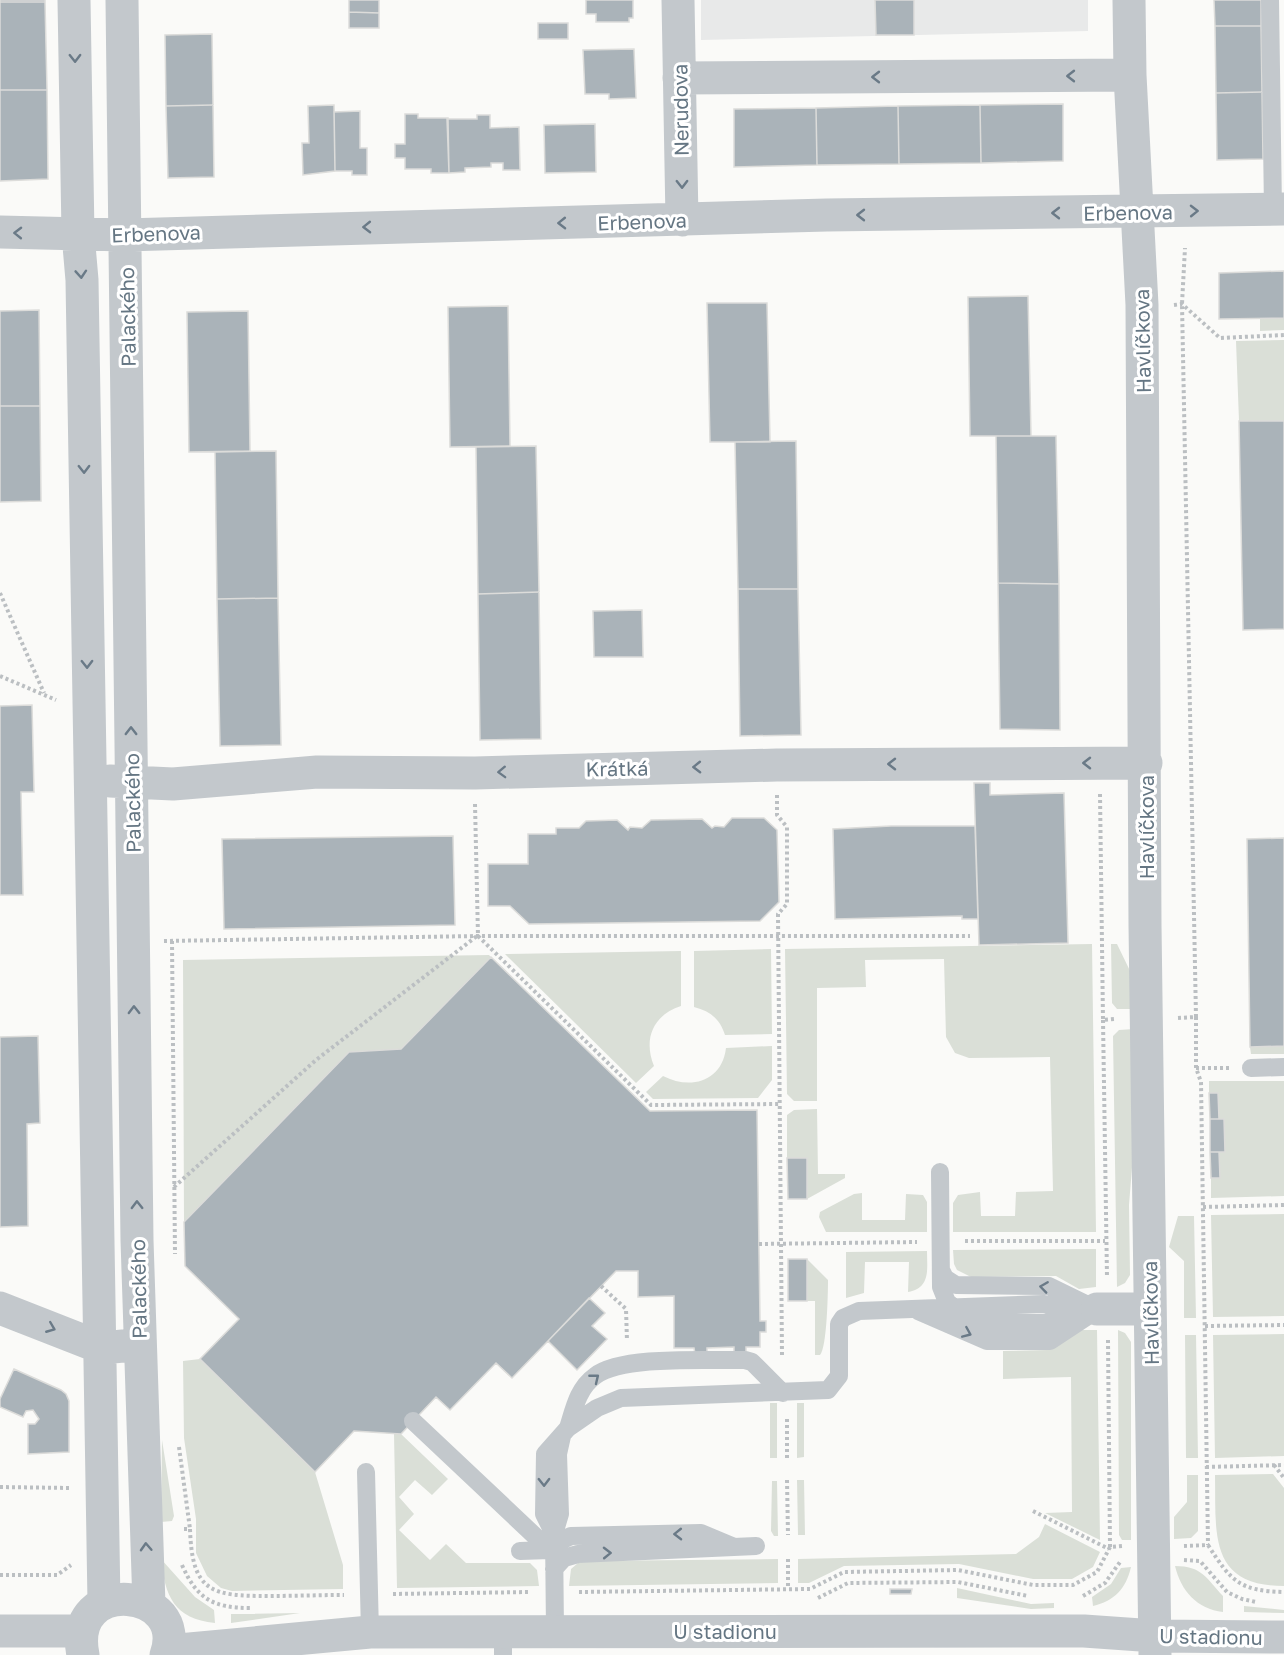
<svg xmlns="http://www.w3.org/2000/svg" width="1284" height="1655" viewBox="0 0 1284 1655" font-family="'Golos Text',sans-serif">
  <rect width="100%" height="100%" fill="#fafaf8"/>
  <path fill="#e8e9e9" d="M701,0H1088V31L701,40Z"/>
  <path fill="#dadfd7" d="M1284,318V330L1260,331V319Z
    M1284,340V421H1239L1236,341Z
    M1092,944L1096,1232H953V1203L958,1195L980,1192L981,1216H1015L1016,1192L1053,1191L1050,1057L969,1058L955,1053L946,1037L944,959L865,960L866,987L817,988V1101H794L787,1094L785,949Z
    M1111,944H1117L1132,975L1133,1009H1117L1112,1003Z
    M771,949L772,1034L725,1035C720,1019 710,1011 694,1007V951Z
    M681,951V1006C653,1015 643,1039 654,1066L636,1083L505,954Z
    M489,955L491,957L401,1049L349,1052L184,1222L183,960Z
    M1134,1029L1136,1118L1129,1205L1130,1275L1125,1283L1117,1287L1113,1036L1119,1030Z
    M772,1046V1080L758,1098L653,1099L646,1092L663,1076C690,1090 722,1082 726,1048Z
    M1284,1046V1054H1251L1250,1047Z
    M1209,1081H1284V1196L1211,1198V1178H1220L1219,1152H1225L1224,1119H1219L1218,1093H1209Z
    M817,1109L818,1174H845V1178L807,1199L787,1158V1115L794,1110Z
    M862,1193V1220H905L906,1194L923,1195L927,1202V1232H826L819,1217L820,1212L854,1194Z
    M1284,1214V1316L1213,1317L1211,1215Z
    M1178,1216H1194L1196,1318H1184V1261L1169,1247Z
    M1096,1249V1287L1079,1289L1056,1276L971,1277L957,1270L954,1264L953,1250Z
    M927,1251C927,1269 931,1288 908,1292L909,1262H865L864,1293L846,1298V1252Z
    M807,1259L828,1280C828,1293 827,1348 820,1355H815V1301H807Z
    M1079,1330H1097L1100,1540L1045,1513L1072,1512L1071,1377L1003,1379V1351L1047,1350Z
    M1118,1330L1125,1333L1131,1342V1540H1122L1119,1535Z
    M1284,1334V1456L1215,1458L1213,1335Z
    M1185,1335H1196L1198,1458H1186Z
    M200,1359L315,1472L343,1565V1589L232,1591L221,1588L207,1576L196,1553V1519L184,1438L183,1361Z
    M770,1403H777V1458H770Z
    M797,1403H804V1457L797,1458Z
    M394,1434H401L448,1479L432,1495L415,1480L399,1497L414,1514L399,1530L430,1560L446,1544L466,1563H530L537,1570L539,1586L397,1588Z
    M162,1440L174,1516L172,1521L161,1522Z
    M1273,1474L1284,1488V1586C1208,1586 1216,1533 1215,1475Z
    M1187,1475H1198V1531L1191,1538L1174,1539V1517L1187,1502Z
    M797,1480H804L805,1535H798Z
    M772,1481H777L778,1536H774L771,1531Z
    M1045,1524L1100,1552L1093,1567L1072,1579H1033L959,1564L844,1566L809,1583H798V1559L1016,1554L1039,1537Z
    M161,1559L195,1597L214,1610L215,1623C174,1619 165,1596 161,1559Z
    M778,1559V1583L569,1586L571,1569L578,1563L585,1561Z
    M1175,1566C1202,1566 1206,1578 1223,1596V1612C1197,1609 1181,1591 1175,1566Z
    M1131,1567C1126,1589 1114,1601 1093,1606L1092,1597L1111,1584L1121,1568Z
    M957,1588L1031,1604L1054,1603V1608L1031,1609L957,1598Z
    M1244,1606L1284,1610V1613L1244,1612Z
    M300,1613L231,1623V1614Z"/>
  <path fill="#aab3b9" stroke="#dcdcda" stroke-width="1.5" d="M0,0H45V2H0Z
    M349,0H379V13L349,12Z
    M586,0H633V18H629V22H596V14H586Z
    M875,0H914V35H876Z
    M1214,0H1261V26H1215Z
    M0,2H45L47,90H0Z
    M349,12L379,13V28H349Z
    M538,23H568V39H538Z
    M1215,26H1261L1262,92L1216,93Z
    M212,34L213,105L166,106L165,35Z
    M634,49L636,98L609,99V94H585L583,50Z
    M0,90H47L48,179L0,181Z
    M1262,92L1263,159L1217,160L1216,93Z
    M1063,104V161L981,163L980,105Z
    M213,105L214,177L168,178L166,106Z
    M334,105L335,171L303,175L302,143H309L308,106Z
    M980,105L981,163L899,164L898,106Z
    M898,106L899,164L817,165L816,108Z
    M816,108L817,165L734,167V109Z
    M360,111V148H367V175H352V171H335L334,112Z
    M405,114H418V118H448L449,173H431V169H405V158H395V144H405Z
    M477,115H490V128L519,127L520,170H503V163H491V167L465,168V172L449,173L447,119H477Z
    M595,124L596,172L545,173L544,125Z
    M1284,271V318L1219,319V273Z
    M1028,296L1031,436H970L968,297Z
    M707,303H767L770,442H710Z
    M508,306L510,446L450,447L448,307Z
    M39,310L40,406H0V311Z
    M248,311L250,451L189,452L187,312Z
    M0,406H40L41,501L0,502Z
    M1239,421H1284V629L1243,630Z
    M996,436H1056L1059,584L998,583Z
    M796,441L798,589H738L735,442Z
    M536,446L539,592L478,594L476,447Z
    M276,451L278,598L217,599L215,452Z
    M998,583L1059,584L1060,730L1000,729Z
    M738,589H798L801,735L740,736Z
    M539,592L541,739L480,740L478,594Z
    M278,598L281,745L220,746L217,599Z
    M642,610L643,657H594L593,611Z
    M32,705L34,792H21L23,895H0V706Z
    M974,783H990V795L1064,793L1068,943L979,945Z
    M732,818H764L777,830L779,902L760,921L529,924L510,906H488V864H528V834H556V828H579L586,821L617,820L628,830L630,827L642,828L651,820L702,819L712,828L715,826L724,827Z
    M891,826H975L978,919H962V916L835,919L833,829Z
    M453,836L455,925L224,929L222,839Z
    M1284,838V1046L1250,1047L1247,839Z
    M491,957L650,1111L757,1110L760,1321H766V1332H760V1347H746V1352L734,1353V1347L707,1348V1353L695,1354L694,1348H674V1296L638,1297V1271H616L512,1378L496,1363L450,1410L436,1397L401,1434L354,1431L315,1472L200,1359L239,1319L185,1266L184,1222L349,1052L401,1049Z
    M38,1036L40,1123L27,1124L28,1226L0,1227V1037Z
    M1209,1093H1218L1219,1119H1210Z
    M1210,1119H1224L1225,1152H1210Z
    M1210,1152H1219L1220,1178H1211Z
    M787,1158H807V1199H788Z
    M788,1259H807V1301H788Z
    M589,1298L605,1313L592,1326L607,1339L577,1370L548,1341Z
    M14,1369L61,1390L66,1394L69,1401V1452L28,1454V1424H35L39,1419L33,1410L26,1411L23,1417L0,1407V1399Z
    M890,1589H912L911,1594H890Z"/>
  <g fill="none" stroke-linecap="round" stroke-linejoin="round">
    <path stroke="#bbbfc2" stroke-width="4" stroke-dasharray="3 3" stroke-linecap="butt" d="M1174,305L1182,304L1220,338L1284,335
      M0,593L44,693
      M0,676L56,700
      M1100,794L1103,1020L1115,1019
      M777,795V815L787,827V904L778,914L782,1355
      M475,804L478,936L651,1105L780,1104
      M164,941L478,936H970
      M172,941L175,1254
      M1196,1017V1068L1201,1082L1208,1545
      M1178,1018L1196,1017L1182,304L1185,248
      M1103,1020L1107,1277
      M1196,1068H1229
      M174,1187L316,1060L477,936
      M1203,1207L1284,1205
      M965,1241H1105
      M759,1244L917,1242
      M601,1286L626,1309L627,1341
      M1205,1326L1284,1325
      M1108,1340L1110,1547
      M179,1447L190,1529
      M787,1458V1416
      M1274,1465L1284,1478
      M1206,1467L1284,1465
      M787,1480L788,1535
      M0,1487L69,1488
      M1033,1511L1109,1549
      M184,1529H190C192,1593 212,1596 269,1596C294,1596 319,1595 344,1595
      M1184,1546L1208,1545C1231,1581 1239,1591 1284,1592
      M788,1559V1589
      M1184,1560L1200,1561L1227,1592L1242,1599L1256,1602
      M182,1565C197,1599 213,1608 250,1608
      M0,1575H57L71,1565
      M579,1592L810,1589L844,1572L958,1570L1033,1585H1073L1097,1572L1110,1547L1122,1546
      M393,1594L530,1592
      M1083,1596L1105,1583L1120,1562
      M818,1598L848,1583L958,1582L1028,1596"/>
    <path stroke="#c3c8cc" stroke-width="18" d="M1270,0L1273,210
      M1251,1068L1284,1067
      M940,1172L941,1287L947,1302L953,1307L986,1323H1047L1073,1309
      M941,1270L945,1278L956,1285L1049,1286L1090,1306
      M918,1311L987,1341H1050L1097,1310
      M413,1421L554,1554
      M568,1428C574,1409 578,1388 595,1376C622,1355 709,1361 745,1360L752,1362L783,1393
      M366,1472L370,1632
      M554,1534L544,1514L545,1454L568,1428L597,1408L621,1398L828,1390L839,1376V1324L843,1318L859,1311L1043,1304L1073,1309H1097
      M554,1548L558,1542L571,1536L701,1533L732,1546
      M520,1551L550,1550
      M554,1569L564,1558L578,1554L756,1546
      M503,1631V1655
      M555,1631L554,1534L560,1514L558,1454L562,1436"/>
    <path stroke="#c3c8cc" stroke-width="33" d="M74,0L78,234L82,280L104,1603
      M122,0L137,1240L149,1605
      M678,0L682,220
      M1129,0L1130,75L1142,305L1145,925L1155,1655
      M679,78L1130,75
      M0,232L125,235L827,215L1284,209
      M110,781L173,784L317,772L475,773L777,765L1146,763
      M0,1308L102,1348L123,1346
      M1097,1309H1150
      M0,1631H82
      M168,1651L370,1632L1084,1631L1155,1636L1284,1637
      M83,1655C67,1574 190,1588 166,1655"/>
  </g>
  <defs><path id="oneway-chevron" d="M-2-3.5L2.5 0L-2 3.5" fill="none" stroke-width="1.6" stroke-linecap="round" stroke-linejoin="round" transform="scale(1.5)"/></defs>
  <g stroke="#6a7a87">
    <use href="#oneway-chevron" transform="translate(75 58) rotate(89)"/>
    <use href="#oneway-chevron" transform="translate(1071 76) rotate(180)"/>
    <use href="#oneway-chevron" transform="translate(876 77) rotate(180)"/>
    <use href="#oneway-chevron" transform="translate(682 184) rotate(89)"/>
    <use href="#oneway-chevron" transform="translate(1194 211) rotate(-1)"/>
    <use href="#oneway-chevron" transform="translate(1056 213) rotate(180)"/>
    <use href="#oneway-chevron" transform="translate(861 215) rotate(180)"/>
    <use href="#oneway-chevron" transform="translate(562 223) rotate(179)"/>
    <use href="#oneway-chevron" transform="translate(367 227) rotate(179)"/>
    <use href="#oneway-chevron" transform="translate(18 233) rotate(-179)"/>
    <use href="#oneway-chevron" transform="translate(81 274) rotate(86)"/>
    <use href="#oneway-chevron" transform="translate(84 469) rotate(89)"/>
    <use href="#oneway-chevron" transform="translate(87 664) rotate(89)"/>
    <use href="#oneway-chevron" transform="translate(131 731) rotate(-90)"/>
    <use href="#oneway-chevron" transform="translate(1087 763) rotate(180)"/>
    <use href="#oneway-chevron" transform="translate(892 764) rotate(180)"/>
    <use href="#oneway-chevron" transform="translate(697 767) rotate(179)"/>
    <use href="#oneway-chevron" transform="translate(502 772) rotate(178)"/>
    <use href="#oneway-chevron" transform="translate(134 1010) rotate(-91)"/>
    <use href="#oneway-chevron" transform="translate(137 1205) rotate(-91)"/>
    <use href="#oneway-chevron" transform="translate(1044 1287) rotate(-172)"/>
    <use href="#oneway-chevron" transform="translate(51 1328) rotate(22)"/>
    <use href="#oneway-chevron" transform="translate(967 1333) rotate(23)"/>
    <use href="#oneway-chevron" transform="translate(595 1378) rotate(-39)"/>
    <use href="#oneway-chevron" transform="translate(544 1482) rotate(89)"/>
    <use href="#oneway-chevron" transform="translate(678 1534) rotate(179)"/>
    <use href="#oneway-chevron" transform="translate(146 1547) rotate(-93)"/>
    <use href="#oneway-chevron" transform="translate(607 1553) rotate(-1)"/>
  </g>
  <g text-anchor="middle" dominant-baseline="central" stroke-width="6" stroke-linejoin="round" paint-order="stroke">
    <g font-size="20" fill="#657683" stroke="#fff">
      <text transform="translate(680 110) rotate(-91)">Nerudova</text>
      <text transform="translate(1128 212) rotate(-1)">Erbenova</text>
      <text transform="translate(642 221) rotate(-2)">Erbenova</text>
      <text transform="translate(156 233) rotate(-2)">Erbenova</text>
      <text transform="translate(127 317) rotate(-91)">Palackého</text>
      <text transform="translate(1142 341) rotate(-91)">Havlíčkova</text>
      <text transform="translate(617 768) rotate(-1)">Krátká</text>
      <text transform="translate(132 803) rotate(-91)">Palackého</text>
      <text transform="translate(1146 827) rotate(-90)">Havlíčkova</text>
      <text transform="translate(138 1289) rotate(-91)">Palackého</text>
      <text transform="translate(1150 1313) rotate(-91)">Havlíčkova</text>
      <text x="725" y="1631">U stadionu</text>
      <text transform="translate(1211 1636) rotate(1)">U stadionu</text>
    </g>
  </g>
</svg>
